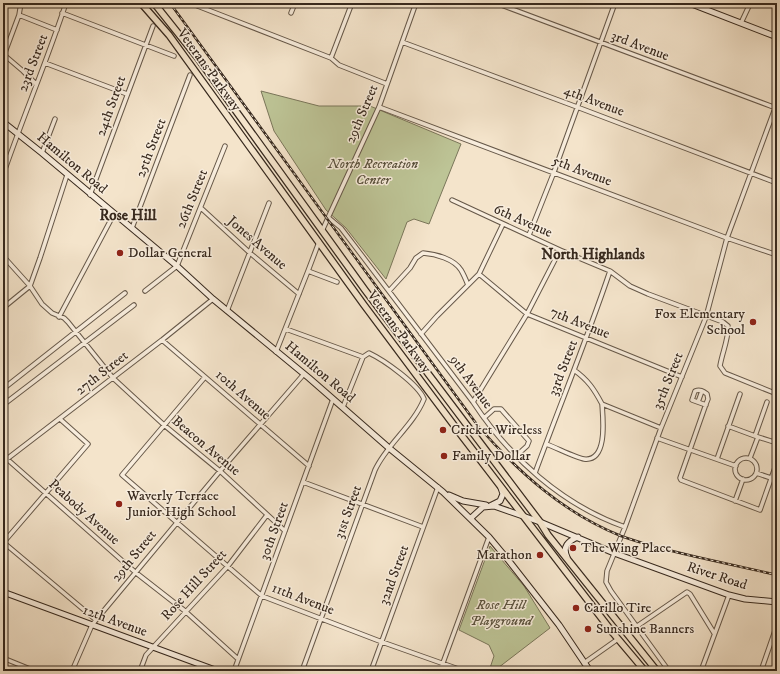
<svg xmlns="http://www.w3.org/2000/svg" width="780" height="674" viewBox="0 0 780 674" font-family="'IM FELL DW Pica',serif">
  <rect width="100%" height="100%" fill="#f4e4cb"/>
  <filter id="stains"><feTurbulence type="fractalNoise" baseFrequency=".005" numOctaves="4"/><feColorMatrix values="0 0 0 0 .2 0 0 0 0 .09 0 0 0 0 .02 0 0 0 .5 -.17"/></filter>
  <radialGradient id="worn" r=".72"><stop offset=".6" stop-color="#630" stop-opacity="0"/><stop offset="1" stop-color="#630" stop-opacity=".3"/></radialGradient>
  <path fill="#bdc496" stroke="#7a765a" d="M261,91L319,106H370L461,144L429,224L414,219L407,222L386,279L346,228L326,210L274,131Z
    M490,546L524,586L550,628L494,671H489L494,656L489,645L459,630Z"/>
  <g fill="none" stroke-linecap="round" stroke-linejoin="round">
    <defs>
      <path id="street" d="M190,3L331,58L339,65L387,84
        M496,3L776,108
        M62,13L174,56
        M291,13L295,3
        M19,15L57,30
        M741,23L749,6
        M402,42L577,107L777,183
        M3,54L23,71L36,84
        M4,55L19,15L21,3
        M331,58L352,3
        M45,63L127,94
        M379,107L727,238L777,255
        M42,153L55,119
        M3,175C23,117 47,61 66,3
        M90,195L153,26
        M452,200L560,250L610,271L630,286L648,294L723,322L728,326C729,338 722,353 720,366L725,373L777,394
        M201,208L250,253L299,294
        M329,218L341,228L473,402C509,457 562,505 625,527
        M132,228L190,75
        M322,231L379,107L416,3
        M529,235L554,172L615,3
        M3,256L30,286L42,304L52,313L64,318L68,322L113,378L164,425L220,471L285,531
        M308,271L337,282
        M479,274L527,314L682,377
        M145,291L177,266L225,146
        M389,291L410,268L416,258L423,253C436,254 454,259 461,270C464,275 466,280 468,285
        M3,308L30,286L40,258L67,175
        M227,311L269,203
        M59,317L114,214
        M286,329L363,357L369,353C384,360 418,384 424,399C413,426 387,444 375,470L302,671
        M421,334L437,316L479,274L503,224
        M162,340L309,466
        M276,352L308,271L319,242
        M574,370C588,380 594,389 602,404L661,428
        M205,377L122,475L262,596L382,642L464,671
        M3,389L125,293
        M473,402L527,314L560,250
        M698,402L702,391
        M767,402L755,436L777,443
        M3,405L134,305
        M706,405L692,400L695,391C700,389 703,391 707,394L708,399L706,404L680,478L681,480L760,510L777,462
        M343,407L363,357
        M484,418L494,409H501L529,441L527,446L516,456
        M728,426L755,436
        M657,438L736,466
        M546,444C555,447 576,458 584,459C608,462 603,419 602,404
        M3,453L7,459L135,572L185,611L238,659
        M750,458L758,437
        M735 469a11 11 0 1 1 22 0a11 11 0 1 1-22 0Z
        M717,459L740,394
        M3,462L162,340L213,299
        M535,473C560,405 587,339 610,271
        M756,473L777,480
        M303,482L423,527
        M735,501L743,479
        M3,542L96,620
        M3,543L88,444L60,419
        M627,633L687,592L690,594L714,633
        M3,658L35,671
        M584,663L618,639
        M72,671L92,625L96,620L220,471L304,374
        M140,671L146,655L228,566L267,515
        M234,671L333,399
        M371,671L438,487
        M440,671L489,537
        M669,671L611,591L606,582L607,571L625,527L661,428L706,317L727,238L777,103
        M701,671L729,595
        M761,671L777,625"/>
      <path id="secondary" d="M689,3L777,37
        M3,122L42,153L177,266L213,299L309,378L389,448L443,492L489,537L509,561L559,625L590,671
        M449,495L463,501L486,505
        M490,506L500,501L503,494L501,488
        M471,518L483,507L494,506L540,522L614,553L729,595L745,599L777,602
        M567,557C562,547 568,541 578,537
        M3,592L218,671"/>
      <path id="primary" d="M141,3L169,35L364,305L462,436L613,633L645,671
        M154,3L197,57L365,290L540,522L548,535L657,671"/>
    </defs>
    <use href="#street" stroke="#665849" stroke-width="5.5"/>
    <use href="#secondary" stroke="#37291e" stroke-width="7"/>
    <use href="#primary" stroke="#37291e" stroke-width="8"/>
    <use href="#street" stroke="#f8eddd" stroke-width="3.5"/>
    <use href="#secondary" stroke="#f8eddd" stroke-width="5"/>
    <use href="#primary" stroke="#f4e4cb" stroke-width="5.5"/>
    <defs>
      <path id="rail" d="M170,3L478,426C519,473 564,513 621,536C646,545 671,551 697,557C724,563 750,569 777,575"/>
    </defs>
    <use href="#rail" stroke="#37291e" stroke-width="2.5"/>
    <use href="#rail" stroke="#f8eddd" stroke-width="1" stroke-dasharray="3" stroke-linecap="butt"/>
  </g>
  <g fill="#8f2418" stroke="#f8eddd" stroke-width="1.5">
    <circle cx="120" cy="253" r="4"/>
    <circle cx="753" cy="322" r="4"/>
    <circle cx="443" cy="430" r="4"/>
    <circle cx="444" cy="456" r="4"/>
    <circle cx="119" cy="504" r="4"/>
    <circle cx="573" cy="548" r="4"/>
    <circle cx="540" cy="555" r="4"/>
    <circle cx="576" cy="608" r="4"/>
    <circle cx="588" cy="629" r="4"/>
  </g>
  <g text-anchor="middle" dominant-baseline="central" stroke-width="3" stroke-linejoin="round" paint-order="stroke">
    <g font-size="14" fill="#37291e" stroke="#f8eddd">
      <text transform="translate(640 46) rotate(21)">3rd Avenue</text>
      <text transform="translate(33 63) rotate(-69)">23rd Street</text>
      <text transform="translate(209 70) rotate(54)">Veterans Parkway</text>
      <text transform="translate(594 101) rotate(21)">4th Avenue</text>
      <text transform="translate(111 106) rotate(-70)">24th Street</text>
      <text transform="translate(362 114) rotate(-67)">29th Street</text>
      <text transform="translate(151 148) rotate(-69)">25th Street</text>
      <text transform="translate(72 163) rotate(40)">Hamilton Road</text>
      <text transform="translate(582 171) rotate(21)">5th Avenue</text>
      <text transform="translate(192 199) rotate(-68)">26th Street</text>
      <text transform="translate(523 221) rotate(24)">6th Avenue</text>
      <text transform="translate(257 243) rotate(41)">Jones Avenue</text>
      <text transform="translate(580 323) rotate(22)">7th Avenue</text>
      <text transform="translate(399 332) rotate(54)">Veterans Parkway</text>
      <text transform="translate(563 368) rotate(-69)">33rd Street</text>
      <text transform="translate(320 372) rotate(40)">Hamilton Road</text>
      <text transform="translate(102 373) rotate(-38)">27th Street</text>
      <text transform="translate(668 381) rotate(-68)">35th Street</text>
      <text transform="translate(471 382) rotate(54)">9th Avenue</text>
      <text transform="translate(243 395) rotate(41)">10th Avenue</text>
      <text transform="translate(206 446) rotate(40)">Beacon Avenue</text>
      <text transform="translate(84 512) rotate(42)">Peabody Avenue</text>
      <text transform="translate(348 512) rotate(-70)">31st Street</text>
      <text transform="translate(274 531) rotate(-70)">30th Street</text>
      <text transform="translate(134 556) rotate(-51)">29th Street</text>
      <text transform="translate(394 575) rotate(-70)">32nd Street</text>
      <text transform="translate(717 576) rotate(18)">River Road</text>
      <text transform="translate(194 585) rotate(-48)">Rose Hill Street</text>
      <text transform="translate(303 599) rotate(21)">11th Avenue</text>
      <text transform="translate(115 621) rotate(20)">12th Avenue</text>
    </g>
    <g font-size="14" font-style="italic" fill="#58503c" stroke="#f8eddd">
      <text x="373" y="164">North Recreation<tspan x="373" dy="16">Center</tspan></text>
      <text x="501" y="605">Rose Hill<tspan x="501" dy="16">Playground</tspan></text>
    </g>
    <g font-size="14" fill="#37291e" stroke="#f8eddd" text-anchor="start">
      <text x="128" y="253">Dollar General</text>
      <text x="745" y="314" text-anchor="end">Fox Elementary<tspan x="745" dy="16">School</tspan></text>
      <text x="451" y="430">Cricket Wireless</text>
      <text x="452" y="456">Family Dollar</text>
      <text x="127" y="496">Waverly Terrace<tspan x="127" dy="16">Junior High School</tspan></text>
      <text x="581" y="548">The Wing Place</text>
      <text x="532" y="555" text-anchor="end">Marathon</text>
      <text x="584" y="608">Carillo Tire</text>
      <text x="596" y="629">Sunshine Banners</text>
    </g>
    <g font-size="15" font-weight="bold" fill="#37291e" stroke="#f8eddd">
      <text x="128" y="215">Rose Hill</text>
      <text x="593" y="254">North Highlands</text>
    </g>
  </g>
  <rect width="780" height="674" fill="none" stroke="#f4e4cb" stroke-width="16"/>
  <rect x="4" y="4" width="772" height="666" fill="none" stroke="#37291e" stroke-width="2"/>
  <rect x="8" y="8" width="764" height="658" fill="none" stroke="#37291e"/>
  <rect width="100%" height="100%" filter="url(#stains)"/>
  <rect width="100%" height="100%" fill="url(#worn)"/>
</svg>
